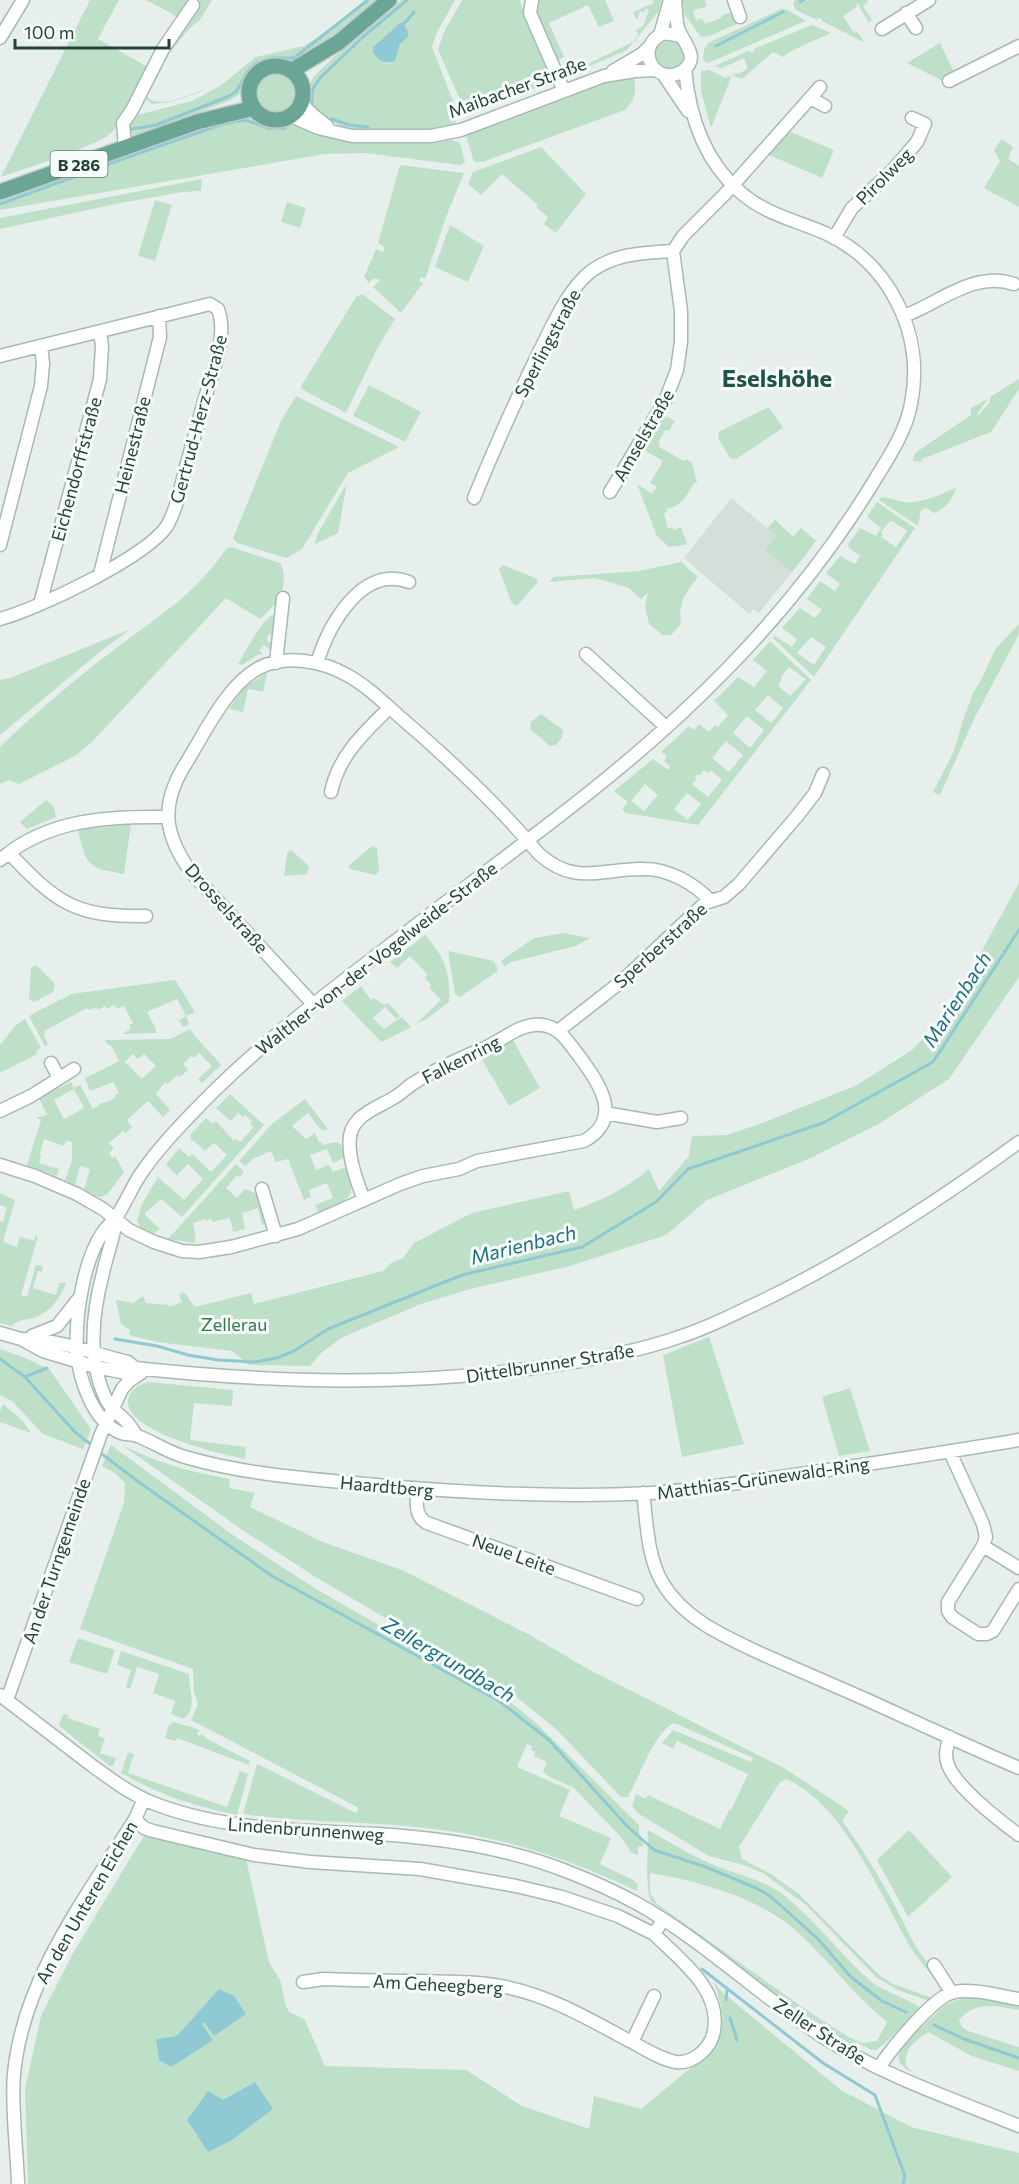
<svg xmlns="http://www.w3.org/2000/svg" width="1019" height="2184" viewBox="0 0 1019 2184" font-family="Commissioner,sans-serif">
  <rect width="100%" height="100%" fill="#e6efeb"/>
  <path fill="#d4dfda" d="M731,498L767,528L775,520L809,551L759,613L754,609L749,614L684,558Z"/>
  <path fill="#bfe0c8" fill-rule="evenodd" d="M90,0H119L98,39L150,68C139,89 129,114 112,132C98,146 24,169 1,177Z
    M146,0H192L180,18Z
    M200,0H212L200,20L188,30L168,55L146,96C158,111 195,93 211,86C192,96 173,103 152,104L142,96L165,54Z
    M365,0H381L329,41L290,63L274,62L256,69L249,77L243,91L233,99L139,136L128,133L127,123L133,116L192,101L220,86L256,57L304,46L326,32Z
    M401,0H455L436,34L432,47L453,101L456,119L455,124C417,135 343,140 314,110C307,103 307,88 312,80C316,73 325,66 331,60C354,39 377,20 401,0ZM400,23H403L408,31L400,44L395,61L388,64L384,63L373,47Z
    M462,0H519L555,81L466,113L438,50L445,30Z
    M539,0H605L614,21L599,27L588,5L549,23L564,57L556,61L534,10Z
    M653,0H662L658,12L627,50L564,77L561,68L565,75L633,42L638,35L636,30L643,26L649,10L646,8L644,12L640,11L637,20L633,12L654,3Z
    M682,0H705L707,6L693,11L696,20L702,18L705,24L721,18V16L733,11L741,22L710,36L701,37L685,15Z
    M795,0H867L868,2L863,6L872,20L869,23L857,3L856,4L857,7L843,16L854,33L857,31L865,43L822,21V19L818,18L817,20L796,10L793,4Z
    M781,9H786L806,21L708,63L703,60L704,50L708,43Z
    M812,25L831,33L791,51L783,57L773,52L742,79L732,75L711,128L701,91V71L709,70L725,78L737,73L739,74L748,68L744,58L722,68L715,66L750,50L751,53L754,51V49Z
    M654 54a15 15 0 1 1 30 0a15 15 0 1 1-30 0Z
    M940,43L954,72L941,80L907,63Z
    M257 93a19 19 0 1 1 38 0a19 19 0 1 1-38 0Z
    M633,75C637,90 636,98 625,110L482,162H475L473,159L466,135L592,86Z
    M252,115L269,123L279,125L291,122L356,142H422L450,139L460,143L465,162L460,165L365,153L325,154L0,210V200L182,134Z
    M788,131L834,150L822,178L767,154Z
    M1002,139L1013,147L1008,159L1019,166V207L984,188L1000,161L994,150Z
    M541,147L586,194L556,233L544,224L548,217L536,207L538,205L502,174L481,195L468,184L473,172Z
    M400,165L464,173L446,217L425,279L421,277L419,281L423,283L401,313L373,287L380,280L374,278L369,283L364,277L376,249L383,252L385,247L378,243Z
    M202,179L201,191L183,192L120,203L0,229V218Z
    M155,200L172,205L155,261L138,256Z
    M287,202L306,208L300,228L281,222Z
    M450,225L484,246L468,282L435,267Z
    M362,294L395,319L377,349L346,413L300,388L356,297Z
    M1019,379V389L991,432L922,459L921,462L913,461L915,453L971,415V408L988,399L977,414L979,415L990,402V397Z
    M369,385L421,412L405,442L353,416Z
    M296,396L399,447L348,473L302,549L286,558L237,543L233,538L281,421Z
    M769,407L783,428L736,459L730,458L718,438L719,432Z
    M665,416L675,421L669,431L665,430L658,443L660,445L659,447L684,461L686,459L692,463L697,483H694C686,497 682,506 666,509L667,512L664,513L668,529L672,527L674,530L681,527L687,543L685,545L669,547L657,536L637,484L652,494L657,487L650,483L663,461L644,450Z
    M347,483L338,533L315,544L317,535Z
    M956,488C952,499 947,508 934,513L926,508L921,510L918,526L879,500L882,497C889,498 897,501 905,502C922,504 940,494 956,488Z
    M877,502L915,528L814,677L773,638L775,636L792,647L797,639L782,628L800,608L815,618L822,610L807,599L820,581L835,591L840,584L826,573L840,556L855,564L860,556L850,549L848,544L860,528L876,536L881,528L867,517ZM892,521L907,531L896,547L881,537L883,534L881,532L889,522ZM811,637L826,647L814,665L797,653Z
    M775,520L793,537L801,528L816,541L792,572L765,550L777,536L768,528Z
    M231,547L280,563C287,573 283,594 278,604L274,605L260,619L226,598L91,743L75,756L19,784L9,780L0,784V747C37,711 78,677 119,646C163,613 195,594 227,548Z
    M681,562L698,577C685,593 678,603 681,624L671,635H663L649,624L645,606L648,592L641,599L629,588L595,578L549,582L554,577L639,571Z
    M503,565L537,579V583L517,606L512,604L499,569Z
    M277,613L275,635L268,634L267,641L274,642L273,649L271,650L264,645L259,650L263,654L257,655L242,665L238,664C246,651 262,617 277,613Z
    M1019,624V634L974,719L940,795L933,792L954,751L963,720L974,691L981,680L996,648Z
    M131,629L102,650L0,735V680L10,678Z
    M770,641L811,680L698,825L626,813L622,809L628,802L614,791L653,759L668,770L670,766L664,761L667,756L661,752L689,726L694,730L699,724L709,732L715,725L718,727L728,715L714,701L738,677L754,687L767,671L753,660ZM789,667L806,679L790,696L778,686L782,678L781,677ZM768,695L783,708L771,723L755,710ZM747,716L764,730L750,748L733,733ZM726,741L743,755L729,772L712,758ZM704,770L708,773L711,770L722,780L708,797L692,784L696,780L695,775H700ZM645,784L658,795L644,811L631,801ZM687,793L701,804L688,820L674,809Z
    M267,673L263,692L248,689L243,712L229,709L242,689Z
    M541,714L563,730L562,738L556,745L550,746L530,729L531,722Z
    M46,800L54,807L56,817L27,829L20,822Z
    M131,824L124,874C88,868 86,866 78,830Z
    M372,846L377,848L379,871L375,875L350,869L348,866Z
    M291,850L309,866L307,874L284,876L287,853Z
    M1019,883V977L949,1079L877,1125L813,1157L707,1200L666,1235L570,1266L474,1288L421,1304L343,1337L321,1353L310,1366L249,1365L232,1351L157,1342L129,1335L130,1330L121,1324L116,1300L133,1303L143,1296L146,1303L168,1305L169,1307L182,1302L179,1294L184,1292L195,1307L251,1293L254,1304L383,1271L391,1263L403,1258L414,1243L472,1213L569,1191L574,1210C602,1200 627,1188 649,1169L659,1191L689,1156L692,1136L726,1135L757,1125L857,1085L912,1050L938,1023L954,1001Z
    M563,933L590,938L576,946L511,962L505,967L501,961L534,938Z
    M425,935C444,957 451,971 449,1002L428,1018L416,1024L441,1000L429,987L431,985L425,978L428,975L410,956L397,968L390,962Z
    M448,951L494,961L498,971L460,997L455,994Z
    M36,965L55,984L53,992L34,1002L29,999L31,968Z
    M175,980L195,1012L186,1016L189,1024L183,1027L179,1020L186,1016L177,999L147,1012L156,1029V1033L123,1034L131,1028L129,1025L133,1023L124,1006L117,1009L114,1005L107,1009L105,1006L98,1010L96,1007L89,1010L87,1008L44,1031L45,1034L44,1035L48,1044L45,1046L29,1016L71,994Z
    M361,986L371,1000L374,998L384,1005L388,1003L400,1016L394,1021L396,1018L385,1007L373,1018L384,1029L402,1017L411,1027L381,1042L342,1001Z
    M25,1019L41,1048L36,1051L37,1054L0,1073V1045L16,1025Z
    M190,1029C199,1043 211,1052 221,1065L202,1083L198,1079L212,1066L199,1053L194,1058L191,1056L183,1064L188,1070L180,1077L178,1075L167,1084L165,1082L156,1094L170,1110L163,1117L148,1101L127,1120L132,1127L126,1133L123,1131L109,1143L114,1149L109,1153L112,1158L115,1156L124,1172L107,1195L99,1197L84,1190L90,1169L80,1166L75,1185L65,1180L72,1161V1142L67,1140L64,1146L44,1139L40,1153L41,1156L39,1163L59,1169L57,1176L27,1165L41,1120L36,1118L49,1114L46,1113L39,1098L71,1082L74,1088L80,1085L93,1109L103,1102L104,1103L115,1098L114,1096L119,1093L113,1082L90,1091L85,1078L119,1061L111,1045H108L105,1040L170,1039ZM133,1054L138,1059L144,1054L156,1066L142,1079L125,1062ZM74,1089L84,1108L64,1119L54,1100Z
    M513,1040L540,1088L509,1106L481,1058Z
    M230,1094L264,1125L182,1217L161,1199L145,1213L146,1216L160,1229L153,1234L141,1228L137,1221L142,1204L158,1177L184,1200L203,1179L188,1164L177,1175L166,1165L179,1148L189,1157L192,1154L211,1172L227,1155L214,1143L205,1151L191,1139L190,1135L206,1118L213,1124L216,1121L234,1141L236,1139L240,1142L254,1127L250,1124L252,1121L245,1115L243,1117L238,1113L231,1121L216,1108Z
    M305,1099L328,1129L322,1131L308,1113L292,1126L306,1139L315,1133L319,1142H322L323,1145L336,1142L341,1144L344,1158L333,1163L327,1149L310,1155L316,1170L329,1165L333,1172L348,1166C357,1201 349,1199 318,1212L315,1205L333,1198L327,1183L309,1190L311,1197L304,1200L288,1159L276,1162L271,1151L253,1159L245,1166L239,1161L272,1124Z
    M236,1164L244,1172L240,1177L237,1175L226,1188L237,1198L245,1189L257,1194L265,1224L262,1225L258,1208L242,1213L245,1229L233,1232L230,1218L212,1222L211,1219L205,1221V1219L193,1223L196,1239H194L195,1243L168,1239Z
    M0,1193L15,1200L3,1242L17,1247L20,1237L34,1241L36,1235L38,1236L21,1295L27,1297L36,1265L43,1266L42,1272L38,1271L33,1288L56,1295L59,1283H66C60,1300 48,1315 29,1319C22,1320 18,1320 12,1326L0,1323V1222H3L7,1207L0,1205Z
    M709,1337L744,1444L682,1457L663,1355Z
    M0,1349L21,1356L50,1370L91,1429L83,1449L43,1434L12,1401L0,1395Z
    M148,1382L233,1390L232,1406L194,1403L190,1440L246,1447L245,1459C222,1454 124,1432 128,1400C130,1389 139,1385 148,1382Z
    M850,1388L870,1451L839,1456L822,1397Z
    M3,1404L23,1421L31,1433L0,1422V1412Z
    M111,1445L233,1535L316,1589L504,1697L535,1722L639,1825V1835L642,1838L643,1847L638,1846V1855L632,1853L620,1836L574,1788L548,1776L543,1771L547,1762L534,1756L535,1752L531,1750L532,1746L527,1744L517,1767L570,1790L559,1816L611,1838L600,1864L635,1881L638,1885L637,1891C569,1859 501,1836 426,1828C366,1821 304,1823 243,1814L257,1764L356,1813L359,1808L191,1720L198,1704L194,1692L193,1669L80,1629L124,1503L125,1483L116,1474L102,1466Z
    M122,1445C161,1464 187,1471 230,1479L229,1488L255,1493L250,1507L323,1542L402,1570L528,1634L590,1670L784,1768L849,1811L842,1821C863,1849 880,1878 896,1908C903,1920 908,1933 915,1945C923,1960 937,1971 945,1986L942,1988C932,1975 920,1962 911,1948C880,1895 844,1804 786,1779L780,1782L739,1847L742,1859L771,1874L799,1894L879,1975L893,1984L932,1998L929,2001L898,1990L876,1977L806,1905L763,1873L743,1865L709,1856L639,1814L632,1806L636,1794L646,1799L648,1795L720,1829L729,1810H731L748,1774L677,1741L673,1749L662,1743L673,1730L751,1762L753,1758L677,1724H672C655,1733 638,1779 628,1797H621L557,1730L509,1691L314,1576L241,1529Z
    M78,1638L115,1650L107,1674L69,1662Z
    M121,1651L189,1674C188,1689 199,1709 183,1719L171,1714L175,1701L153,1693L159,1674L137,1667L130,1689L126,1687L131,1670L117,1665Z
    M63,1714L68,1715V1718L100,1729L98,1736L105,1738L100,1753L116,1758L113,1766H110L59,1726Z
    M174,1722C183,1726 191,1725 200,1731L197,1733L199,1736L202,1734L207,1739L250,1761L249,1765L177,1738L176,1741L165,1738L169,1725Z
    M128,1752L134,1754L128,1773L227,1807L240,1771L248,1774L237,1815C198,1807 162,1796 127,1776L121,1773Z
    M648,1830C672,1843 696,1859 722,1868C743,1876 762,1880 781,1893C815,1919 840,1955 873,1983C885,1992 917,2002 921,2009L877,2050H871L856,2042L853,2046L804,2014L652,1902L649,1897L647,1877ZM650,1873C703,1882 764,1899 803,1937C832,1965 856,1997 887,2022L877,2041L862,2043L847,2036L808,2011L657,1904L650,1893Z
    M909,1830L952,1877L908,1917L877,1860Z
    M145,1834L246,1859L269,1962L281,1982L285,2004L289,2012L305,2020L325,2066L466,2070L522,2106L589,2129L594,2096L641,2109L710,2052C729,2023 723,2012 714,1982L722,1992L841,2090L911,2127L1019,2153V2184H28L25,2089L41,2016L72,1955Z
    M966,1997L1019,2004V2010C996,2006 976,2000 959,2020L962,2027L968,2031L1019,2047V2071L972,2056L928,2032C915,2042 904,2047 906,2066L913,2072C899,2067 894,2057 903,2045L945,2005Z"/>
  <path fill="#8ec9d4" d="M400,23H403L408,31V37L400,44L395,61C385,65 380,61 373,53V47Z
    M219,1989L234,1996L246,2014L214,2036L204,2022L202,2024L213,2040L171,2067L159,2060L156,2039L177,2036Z
    M255,2082L273,2109L232,2140L208,2152L187,2120L208,2091L223,2100Z"/>
  <g fill="none" stroke-linecap="round" stroke-linejoin="round">
    <path stroke="#8ec9d4" stroke-width="3" d="M800,2L804,0
      M404,24L414,12
      M716,46L783,12
      M312,103V90L321,77L364,36L407,0
      M332,119L349,125L368,127
      M132,129L156,125L227,97L236,92L248,71L257,63L272,58H294L368,0
      M0,204L128,157L223,124L245,120L269,128H285
      M115,1339L157,1346L188,1355L218,1360L254,1362L277,1358L294,1351L328,1329L462,1275L582,1247L656,1202L688,1169L823,1123L933,1062L1019,930
      M0,1359L25,1377L47,1368
      M25,1377L75,1432L93,1446
      M98,1451L136,1480L272,1576L499,1701L549,1740L627,1826L654,1850L706,1867L756,1888L770,1896L818,1939L851,1977L882,2001L906,2012
      M702,1969L823,2063L875,2095L905,2176L903,2184
      M726,2000L727,1990
      M730,2018L737,2040
      M934,2025L964,2039L1019,2058"/>
    <defs>
      <path id="minor" d="M532,0L530,13L564,91
        M675,0C676,9 676,19 678,28C682,42 703,58 681,72C676,75 669,76 663,74C657,72 652,67 650,61C645,48 653,37 665,33L681,36
        M734,0L740,17
        M906,13L916,28
        M882,29L929,0
        M660,35L670,0
        M0,38L23,0
        M685,69C689,114 704,160 739,191C764,214 795,220 825,233C890,263 925,334 911,404C906,431 890,455 876,478C824,564 757,643 684,711C600,790 505,856 415,926C342,982 268,1036 203,1102C181,1125 158,1148 140,1175C133,1186 127,1199 120,1211C116,1219 108,1225 103,1232C83,1261 75,1317 77,1352C79,1379 93,1422 121,1433C126,1435 131,1434 135,1435C152,1441 167,1452 185,1457C246,1475 313,1479 376,1485C466,1493 561,1498 651,1493C692,1490 733,1484 774,1478C856,1466 937,1454 1019,1440
        M613,71L642,54L649,47
        M663,74L688,111
        M949,81L1019,46
        M810,98L825,106
        M301,103L313,115L327,126
        M291,116L318,128L352,136H431L461,130L604,76L635,71L656,70
        M125,148L123,123L132,110L163,49L193,5
        M834,238L852,208L893,170L917,142L925,124L912,118
        M904,316C939,303 975,270 1014,284
        M0,356L210,304L218,309C228,336 213,371 205,398C198,423 191,448 184,474C180,491 176,510 167,526C146,557 38,609 0,619
        M610,492L665,401L677,370L681,342V311L673,251L683,236L725,194L820,87
        M474,498C494,449 516,400 539,352C553,325 566,292 590,272C615,253 644,253 673,251
        M0,545L41,386L43,363L41,346
        M100,574L160,337L159,316
        M40,604L100,379L102,346L100,332
        M586,654L666,727
        M276,663L283,598
        M317,663C328,627 361,564 409,582
        M331,792C339,755 364,733 389,708
        M9,853C57,903 74,917 146,916
        M0,860C47,819 108,816 167,817
        M313,1004L191,872C165,836 160,807 183,768C203,737 226,685 259,668C286,654 322,661 347,675C367,686 383,702 400,717C449,759 498,805 539,854C576,887 602,868 644,869C669,869 693,883 710,900
        M558,1031L622,981L705,903L724,897L739,884L798,815L815,793L823,774
        M51,1063L59,1078
        M0,1111L31,1096L74,1069
        M605,1113L657,1122L681,1118
        M0,1165L35,1176L77,1194L103,1209L129,1230L154,1242L182,1251L199,1252L231,1247L298,1229L400,1184L423,1176L459,1169L477,1161L584,1141C625,1118 598,1082 579,1056C568,1042 560,1027 542,1025C522,1022 504,1039 487,1047C463,1057 437,1068 414,1083C407,1087 402,1093 395,1097C384,1104 370,1109 360,1118C357,1121 354,1125 352,1129C344,1148 357,1182 364,1200
        M262,1189L276,1236
        M116,1219C114,1238 107,1254 103,1273C92,1314 87,1361 107,1401C112,1410 119,1414 126,1421C130,1425 133,1431 137,1436
        M0,1333L21,1339L43,1351L96,1367L126,1373L135,1368C275,1383 415,1387 555,1365C597,1359 639,1351 679,1337C708,1328 734,1314 762,1301C853,1257 937,1202 1019,1142
        M32,1336L57,1326L80,1297
        M25,1339C61,1340 94,1354 128,1362L135,1368
        M950,1452L983,1524L986,1537L983,1546L948,1602V1611L952,1617L978,1634H987L993,1631L1019,1589
        M417,1489C417,1502 414,1516 427,1523L637,1599
        M643,1493C647,1523 647,1556 662,1582C684,1620 726,1637 764,1655C798,1670 831,1684 865,1699C916,1722 967,1746 1019,1768
        M983,1546L1019,1568
        M0,1695C30,1718 60,1741 90,1764C112,1780 133,1796 158,1805C228,1831 303,1830 377,1834C442,1838 510,1848 571,1873C594,1882 616,1892 638,1904C704,1941 759,1995 823,2037C883,2076 953,2099 1019,2126
        M7,1700L101,1434L122,1389L129,1381L141,1373
        M950,1737C947,1746 944,1755 948,1765C956,1787 1000,1821 1019,1835
        M135,1819L144,1828L153,1831L254,1855L310,1862L420,1869L516,1886L562,1897L618,1916L654,1934
        M934,1965L952,1993
        M303,1982L323,1979C355,1980 387,1981 419,1981C449,1982 480,1981 510,1988C551,1997 589,2019 626,2039C642,2047 659,2059 676,2062C694,2064 712,2047 714,2030C721,1989 680,1960 654,1934L663,1920
        M632,2042L654,1996
        M879,2068C890,2050 934,1996 954,1992C975,1988 999,1996 1019,1999
        M18,2184C17,2149 11,2107 14,2074C23,1978 86,1898 135,1819L144,1799"/>
      <path id="major" d="M249 93a27 27 0 1 1 54 0a27 27 0 1 1-54 0Z
        M291,71L339,42L389,0
        M0,192L197,122L254,108"/>
    </defs>
    <use href="#minor" stroke="#a8b8b2" stroke-width="15"/>
    <use href="#major" stroke="#c2cac8" stroke-width="18"/>
    <use href="#minor" stroke="#fff" stroke-width="12"/>
    <use href="#major" stroke="#6aa596" stroke-width="15"/>
  </g>
  <g text-anchor="middle" dominant-baseline="central" stroke-width="6" stroke-linejoin="round" paint-order="stroke">
    <rect fill="#f7fbf9" stroke="#637a73" stroke-width="1.5" x="50.5" y="151" width="57" height="26" rx="4.5"/>
    <g font-size="16" font-weight="bold" fill="#24423a">
      <text x="79" y="164">B 286</text>
    </g>
    <g font-size="18" fill="#24423a" stroke="#f7fbf9">
      <text transform="translate(517 87) rotate(-20)">Maibacher Straße</text>
      <text transform="translate(884 176) rotate(-45)">Pirolweg</text>
      <text transform="translate(547 343) rotate(-62)">Sperlingstraße</text>
      <text transform="translate(198 419) rotate(-75)">Gertrud-Herz-Straße</text>
      <text transform="translate(643 435) rotate(-60)">Amselstraße</text>
      <text transform="translate(132 445) rotate(-76)">Heinestraße</text>
      <text transform="translate(76 469) rotate(-75)">Eichendorffstraße</text>
      <text transform="translate(227 908) rotate(48)">Drosselstraße</text>
      <text transform="translate(660 945) rotate(-42)">Sperberstraße</text>
      <text transform="translate(376 958) rotate(-38)">Walther-von-der-Vogelweide-Straße</text>
      <text transform="translate(461 1059) rotate(-27)">Falkenring</text>
      <text transform="translate(550 1363) rotate(-9)">Dittelbrunner Straße</text>
      <text transform="translate(763 1478) rotate(-8)">Matthias-Grünewald-Ring</text>
      <text transform="translate(387 1486) rotate(5)">Haardtberg</text>
      <text transform="translate(514 1554) rotate(20)">Neue Leite</text>
      <text transform="translate(56 1561) rotate(-71)">An der Turngemeinde</text>
      <text transform="translate(306 1829) rotate(4)">Lindenbrunnenweg</text>
      <text transform="translate(86 1902) rotate(-60)">An den Unteren Eichen</text>
      <text transform="translate(438 1984) rotate(3)">Am Geheegberg</text>
      <text transform="translate(820 2031) rotate(33)">Zeller Straße</text>
    </g>
    <g font-size="18" fill="#2d7a4b" stroke="#f7fbf9">
      <text x="234" y="1324">Zellerau</text>
    </g>
    <g font-size="20" font-style="italic" fill="#1c6f80" stroke="#f7fbf9">
      <text transform="translate(956 999) rotate(-57)">Marienbach</text>
      <text transform="translate(523 1244) rotate(-14)">Marienbach</text>
      <text transform="translate(449 1659) rotate(30)">Zellergrundbach</text>
    </g>
    <g font-size="24" font-weight="bold" fill="#1f5548" stroke="#f7fbf9">
      <text x="777" y="377">Eselshöhe</text>
    </g>
  </g>
  <path d="M15 39v9h154v-9" fill="none" stroke="#24423a" stroke-width="3"/>
  <text x="24" y="39" font-size="18" fill="#24423a" stroke="#f7fbf9" stroke-width="4.5" paint-order="stroke">100 m</text>
</svg>
